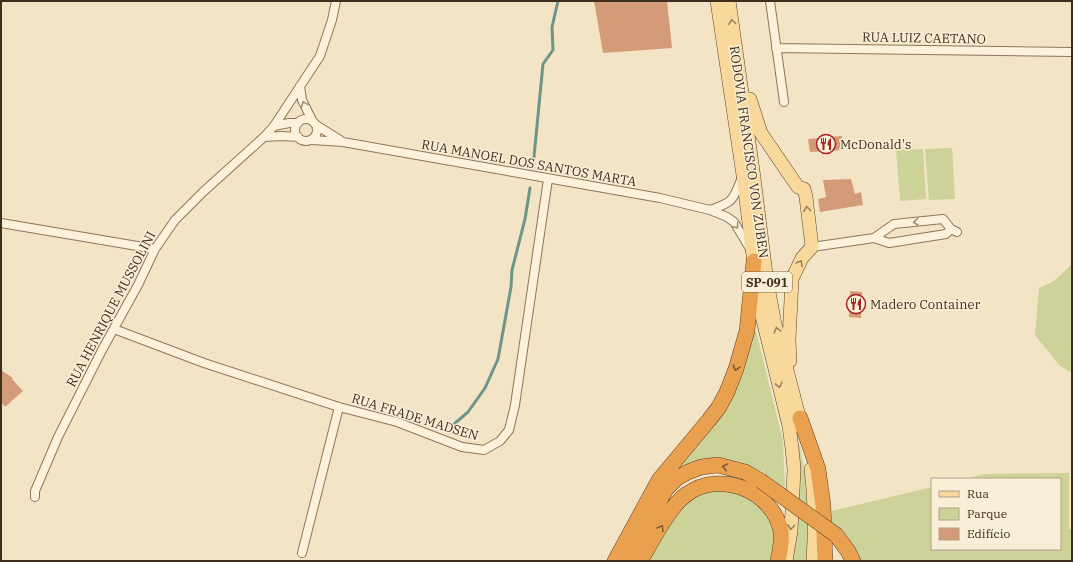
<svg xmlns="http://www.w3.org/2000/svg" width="1073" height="562" viewBox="0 0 1073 562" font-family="'IBM Plex Serif',serif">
  <rect width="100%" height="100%" fill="#f3e4c5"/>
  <path fill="#cdd298" d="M952,148L955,199L929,200L925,149Z
    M923,149L926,199L900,201L896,150Z
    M1072,264V373L1060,366L1035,335L1039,288L1054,281Z
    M756,331L783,441L785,488L763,472L751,466L728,460L674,473L711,427L751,333Z
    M800,446L808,495L809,533L807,561H792C798,523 802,485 797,447Z
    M1069,473V529H1072V561H858L827,519L828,512L932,487V549H1060V479H965L984,474Z
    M709,489L741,493L766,511L776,538L772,561H649L660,543L681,505Z"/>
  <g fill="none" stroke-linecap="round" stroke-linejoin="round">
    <path stroke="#6d958a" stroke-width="3" d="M533,167L543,64L553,50L552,27L558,1
      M453,425L468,412L485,388L498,359L511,287L512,270L525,219L530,188"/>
  </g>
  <path fill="#d49b78" d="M594,1H667L672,48L603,53Z
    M842,136L843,150L810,152L808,139Z
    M851,179L855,194L861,192L863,205L820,212L818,199L826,197L823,180Z
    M850,291L862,292L861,318L849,317Z
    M1,370L13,378L12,379L23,391L5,407L1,402Z"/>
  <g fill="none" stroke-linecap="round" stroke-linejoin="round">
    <defs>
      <path id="street" d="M770,1L784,102
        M776,48L1072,52
        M300,86L302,100L313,122
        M295 130a11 11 0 1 1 22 0a11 11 0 1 1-22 0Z
        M316,125L340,140
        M274,126L289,123H298
        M264,137L282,136L298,137
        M312,140L343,142L660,198L710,210L727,217L734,222L749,247
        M710,210C734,202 733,200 742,177
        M1,223L155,249
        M874,238L889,243L946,234L951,229
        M812,247L874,238L894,224L943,219L951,229L957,232
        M114,329L204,363L339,407L397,422L462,447L484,450L500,441L509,430L515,405L548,179
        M35,497V491L58,437L102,350L138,285L155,249L175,220L203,192L264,137L274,126L320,56L332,20L336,1
        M302,553L339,407"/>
      <path id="primary" d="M717,1L743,175L759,304L789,426L792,448L794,469L791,531L786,561
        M729,1L754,178L767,282L775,324L802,428
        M750,99L761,133L793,180L798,187L804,189L806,197L812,247L802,258L792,279L789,340L790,361
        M811,469C815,500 815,530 813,561"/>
      <path id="highway" d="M800,418L818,469L823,505L825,561
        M836,535L848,551L853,561
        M615,561L659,480L709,420L719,407L727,392L736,369L747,331L754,261
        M627,561L666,489L677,478L688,472L701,467L718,465L745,472L761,481
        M640,561C652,542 669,506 687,494C720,470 772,490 781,531C782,540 780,552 778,561"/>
    </defs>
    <use href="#street" stroke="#907559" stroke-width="10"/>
    <use href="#primary" stroke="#5e422d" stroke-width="14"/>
    <use href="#highway" stroke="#5e422d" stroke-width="16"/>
    <use href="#street" stroke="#fcf1da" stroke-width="8"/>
    <use href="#primary" stroke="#f8d89b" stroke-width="13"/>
    <use href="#highway" stroke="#e9a14f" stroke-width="15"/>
    <defs>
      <path id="highway-bridge" d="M761,481L836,535"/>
    </defs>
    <use href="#highway-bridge" stroke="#5e422d" stroke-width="16" stroke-linecap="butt"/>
    <use href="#highway-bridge" stroke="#e9a14f" stroke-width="15"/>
  </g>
  <defs><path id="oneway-chevron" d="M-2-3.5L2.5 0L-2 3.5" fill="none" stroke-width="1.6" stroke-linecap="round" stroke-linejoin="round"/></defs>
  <g stroke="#9c825c">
    <use href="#oneway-chevron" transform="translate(732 22) rotate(-98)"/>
    <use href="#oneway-chevron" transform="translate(807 209) rotate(-96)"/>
    <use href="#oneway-chevron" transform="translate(800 263) rotate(-60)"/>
    <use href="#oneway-chevron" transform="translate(777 330) rotate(-105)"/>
    <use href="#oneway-chevron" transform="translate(779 385) rotate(76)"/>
    <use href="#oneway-chevron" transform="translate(791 527) rotate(94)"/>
  </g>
  <g stroke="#9e8f7c">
    <use href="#oneway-chevron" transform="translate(304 104) rotate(-110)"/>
    <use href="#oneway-chevron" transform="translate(916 222) rotate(175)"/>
    <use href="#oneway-chevron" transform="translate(736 226) rotate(54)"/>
  </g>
  <g stroke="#835b32">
    <use href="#oneway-chevron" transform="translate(736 368) rotate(108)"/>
    <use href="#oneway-chevron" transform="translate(725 467) rotate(-168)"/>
    <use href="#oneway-chevron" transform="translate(661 528) rotate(-59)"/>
  </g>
  <defs>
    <symbol id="restaurant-ring" viewBox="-11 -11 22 22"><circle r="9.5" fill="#f9eed6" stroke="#a52227" stroke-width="1.5"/><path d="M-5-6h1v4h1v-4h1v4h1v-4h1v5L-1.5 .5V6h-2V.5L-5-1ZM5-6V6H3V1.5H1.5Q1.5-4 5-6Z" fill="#a52227"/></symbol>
  </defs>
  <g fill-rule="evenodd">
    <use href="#restaurant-ring" x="815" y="133" width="22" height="22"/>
    <use href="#restaurant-ring" x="845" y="293" width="22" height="22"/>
  </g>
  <g text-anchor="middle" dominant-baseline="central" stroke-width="3" stroke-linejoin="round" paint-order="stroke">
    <rect fill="#f9eed6" stroke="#776755" stroke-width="1" x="742" y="272" width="50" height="20" rx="3"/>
    <g font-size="12" font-weight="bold" fill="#3f2d1e">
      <text x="767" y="282">SP-091</text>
    </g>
    <g font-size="13" fill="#3f2d1e" stroke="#f9eed6">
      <text transform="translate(924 38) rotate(1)">RUA LUIZ CAETANO</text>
      <text transform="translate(749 152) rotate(82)">RODOVIA FRANCISCO VON ZUBEN</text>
      <text transform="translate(529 163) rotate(10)">RUA MANOEL DOS SANTOS MARTA</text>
      <text transform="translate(111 309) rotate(-62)">RUA HENRIQUE MUSSOLINI</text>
      <text transform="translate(415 417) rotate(17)">RUA FRADE MADSEN</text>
    </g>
    <g font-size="13" fill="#3f2d1e" stroke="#f9eed6" text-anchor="start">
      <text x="840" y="144">McDonald's</text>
      <text x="870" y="304">Madero Container</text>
    </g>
  </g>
  <rect width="1073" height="562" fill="none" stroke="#3f2d1e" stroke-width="4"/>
  <rect x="931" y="478" width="130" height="72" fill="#f9eed6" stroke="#afa18c"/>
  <rect x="939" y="491" width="20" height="6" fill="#f8d89b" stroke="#afa18c"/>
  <text x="967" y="498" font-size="12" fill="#3f2d1e">Rua</text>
  <rect x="939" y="508" width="20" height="12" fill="#cdd298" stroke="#afa18c"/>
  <text x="967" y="518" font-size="12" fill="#3f2d1e">Parque</text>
  <rect x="939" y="528" width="20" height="12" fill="#d49b78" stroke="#afa18c"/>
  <text x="967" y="538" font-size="12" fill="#3f2d1e">Edifício</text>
</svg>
